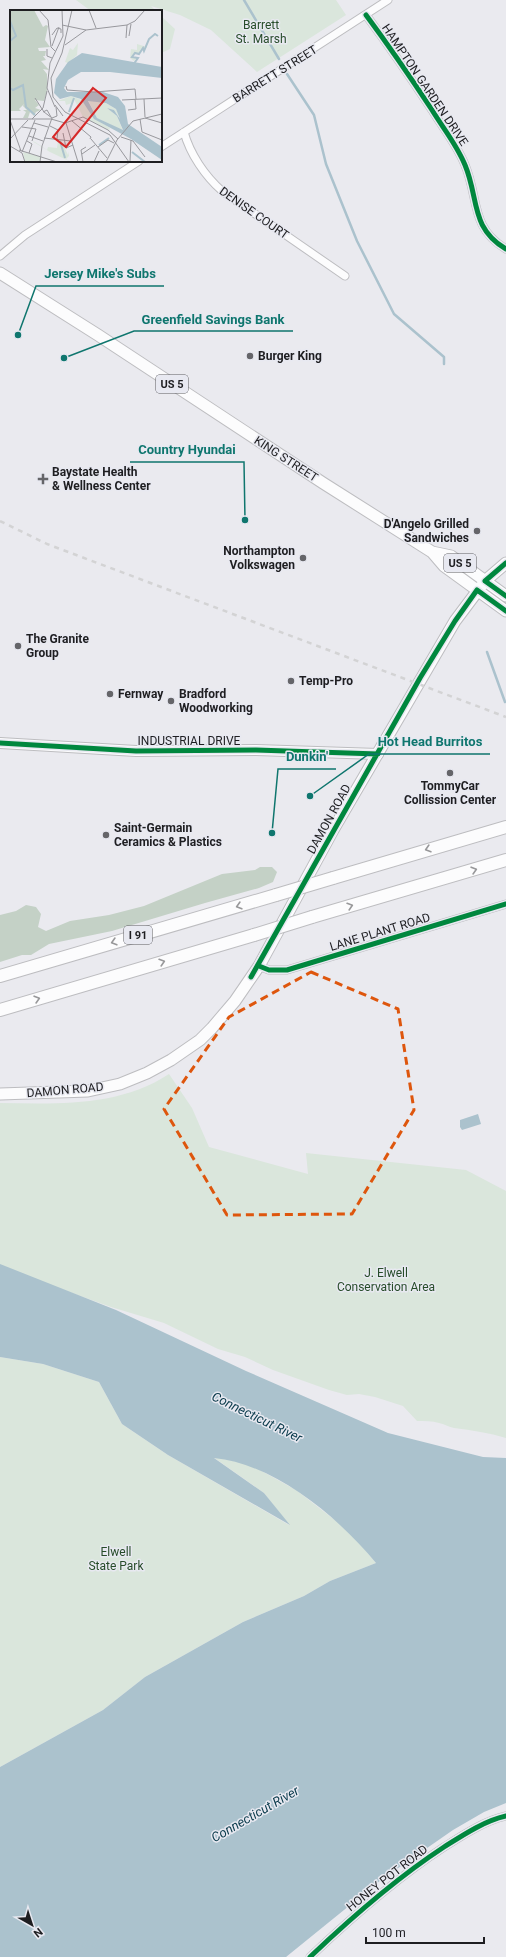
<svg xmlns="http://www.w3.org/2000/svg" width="506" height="1957" viewBox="0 0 506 1957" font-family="Roboto,sans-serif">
  <rect width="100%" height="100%" fill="#eaeaef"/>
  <path fill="#dae6dc" d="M76,0H336L346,15L257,72L211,30L180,15L151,6L156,11H91Z
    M161,16L175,29L170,49L161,53Z
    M169,1074L192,1108L209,1147L308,1174L306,1153L466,1170L506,1191V1438C489,1433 472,1430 454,1428C449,1427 444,1424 439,1423C432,1421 425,1421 417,1421L403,1406L375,1397L359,1394L347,1395L329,1390L273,1370L245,1357L218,1349L164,1323L111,1307L47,1284L0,1274V1103C57,1104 119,1107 169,1074Z
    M0,1357L43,1364L99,1382L122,1424L168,1455L289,1525L264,1493L213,1457L249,1464L296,1490L349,1531L376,1563L330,1581L304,1596L243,1622L145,1677L103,1710L0,1767Z"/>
  <path fill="#c4d1c6" d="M260,867H272L277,872L273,882L259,888L205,903L112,931L49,944L31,955H22L0,962V915L16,911L26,905L36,907L41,914L38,927L46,931L70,921L109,915L144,906L222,874L255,870Z"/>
  <path fill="#abc2cd" d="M478,1114L481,1124L462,1130L460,1127V1120Z
    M0,1264L116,1310L246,1371L388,1433L483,1457L506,1458V1803L484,1812L453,1830L381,1880L286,1957H0V1767L103,1710L145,1677L243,1622L304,1596L330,1581L376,1563C338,1517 275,1464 214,1458L264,1493L290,1525L168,1455L122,1424L99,1382L43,1364L0,1357Z"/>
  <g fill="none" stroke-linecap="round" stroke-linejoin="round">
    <path stroke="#abc2cd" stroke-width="2.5" d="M244,0L279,59
      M287,74L314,115L326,164L357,241L394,314L444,357V364
      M487,652L505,702"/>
    <defs>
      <path id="street" d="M366,15C389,46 411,78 432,110C443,128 457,145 465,165C479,198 470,228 506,249
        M184,132C190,154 205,176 222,191L345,276
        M161,147L388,0
        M0,256L25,235L139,161
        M259,966L269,970H287L506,904
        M310,1957C352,1917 395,1879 444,1847C463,1835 484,1821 506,1816"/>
      <path id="secondary" d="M0,743L136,751L256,750L378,754"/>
      <path id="primary" d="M0,273L98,335L323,483L432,552L444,566L506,611
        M432,552L451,556L506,596
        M0,1094L88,1091L120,1084L147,1073L171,1060L200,1040L212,1028L235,1001L259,966L333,830L455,621L485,581L506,563"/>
      <path id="highway" d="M333,878L506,827
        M312,917L506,860
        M0,976L276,895
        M0,1010L254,935"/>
    </defs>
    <use href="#street" stroke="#bdbdc0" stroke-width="9"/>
    <use href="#secondary" stroke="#bdbdc0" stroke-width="12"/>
    <use href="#primary" stroke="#bdbdc0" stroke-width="13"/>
    <use href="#highway" stroke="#bdbdc0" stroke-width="14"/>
    <use href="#street" stroke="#fcfcfd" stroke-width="7"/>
    <use href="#secondary" stroke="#fcfcfd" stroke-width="10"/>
    <use href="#primary" stroke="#fcfcfd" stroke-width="11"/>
    <use href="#highway" stroke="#fcfcfd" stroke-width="12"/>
    <path stroke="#d3d3d4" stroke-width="2.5" stroke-dasharray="5 5" stroke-linecap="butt" d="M0,521L47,544L506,717"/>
    <defs>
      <path id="highway-bridge" d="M276,895L333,878
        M254,935L312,917"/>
    </defs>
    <use href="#highway-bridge" stroke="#bdbdc0" stroke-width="14" stroke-linecap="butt"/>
    <use href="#highway-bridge" stroke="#fcfcfd" stroke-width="12"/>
    <defs>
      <path id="cycleway" d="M366,15C389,46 411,78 432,110C443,128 457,145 465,165C479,198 470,228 506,249
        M506,563L485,581L506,596
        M0,743L136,751L256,750L378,754
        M259,966L269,970H287L506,904
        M251,977L420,678L455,621L477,590L506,611
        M310,1957C352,1917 395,1879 444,1847C463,1835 484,1821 506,1816"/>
    </defs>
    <use href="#cycleway" stroke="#e8e9f1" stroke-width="8"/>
    <use href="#cycleway" stroke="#00873e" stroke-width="5"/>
  </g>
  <defs><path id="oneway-chevron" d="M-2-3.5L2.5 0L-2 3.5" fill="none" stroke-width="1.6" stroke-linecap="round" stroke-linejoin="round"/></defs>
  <g stroke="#98989a">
    <use href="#oneway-chevron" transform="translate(428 849) rotate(163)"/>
    <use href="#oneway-chevron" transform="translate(474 870) rotate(-16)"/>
    <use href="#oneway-chevron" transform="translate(239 906) rotate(164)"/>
    <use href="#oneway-chevron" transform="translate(350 906) rotate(-17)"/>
    <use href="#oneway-chevron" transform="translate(114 942) rotate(164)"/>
    <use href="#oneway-chevron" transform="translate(162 962) rotate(-17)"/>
    <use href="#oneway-chevron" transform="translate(37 999) rotate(-16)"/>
  </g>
  <path fill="none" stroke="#de560d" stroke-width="3" stroke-dasharray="8 5" stroke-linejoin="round" d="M311,972L398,1009L414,1110L352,1214L227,1215L164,1109L229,1017Z"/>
  <g fill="#656569" stroke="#e8e9f1" stroke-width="1.5">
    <circle cx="250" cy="356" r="4"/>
    <path d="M41 473h4v4h4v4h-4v4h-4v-4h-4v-4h4z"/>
    <circle cx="477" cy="531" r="4"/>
    <circle cx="303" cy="558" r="4"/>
    <circle cx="18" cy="646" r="4"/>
    <circle cx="291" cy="681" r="4"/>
    <circle cx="110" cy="694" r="4"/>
    <circle cx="171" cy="701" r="4"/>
    <circle cx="450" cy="773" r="4"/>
    <circle cx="106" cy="835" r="4"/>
  </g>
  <g text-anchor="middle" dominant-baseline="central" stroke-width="3" stroke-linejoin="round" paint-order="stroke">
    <g fill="#e8e9f1" stroke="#5b5b5f" stroke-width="1">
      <rect x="156" y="375" width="32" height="18" rx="3"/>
      <rect x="444" y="554" width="32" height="18" rx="3"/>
      <rect x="124" y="926" width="28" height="18" rx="3"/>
    </g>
    <g font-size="11" font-weight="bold" fill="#1e1e21">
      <text x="172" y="384">US 5</text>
      <text x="460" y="563">US 5</text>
      <text x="138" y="935">I 91</text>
    </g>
    <g font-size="12" fill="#274c2a" stroke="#e8e9f1">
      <text x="261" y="25">Barrett<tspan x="261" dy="14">St. Marsh</tspan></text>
      <text x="386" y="1273">J. Elwell<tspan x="386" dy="14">Conservation Area</tspan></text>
      <text x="116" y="1552">Elwell<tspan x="116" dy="14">State Park</tspan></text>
    </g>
    <g font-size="12" fill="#1e1e21" stroke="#e8e9f1">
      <text transform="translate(275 74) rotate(-32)">BARRETT STREET</text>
      <text transform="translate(425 85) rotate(56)">HAMPTON GARDEN DRIVE</text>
      <text transform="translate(254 213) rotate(35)">DENISE COURT</text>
      <text transform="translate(286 459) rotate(33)">KING STREET</text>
      <text x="189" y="741">INDUSTRIAL DRIVE</text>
      <text transform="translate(329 819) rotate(-61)">DAMON ROAD</text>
      <text transform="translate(380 932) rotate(-17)">LANE PLANT ROAD</text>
      <text transform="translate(65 1090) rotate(-5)">DAMON ROAD</text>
      <text transform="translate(387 1878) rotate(-38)">HONEY POT ROAD</text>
    </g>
    <g font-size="12" font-weight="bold" fill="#1e1e21" stroke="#e8e9f1" text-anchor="start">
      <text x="258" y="356">Burger King</text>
      <text x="52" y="472">Baystate Health<tspan x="52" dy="14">&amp; Wellness Center</tspan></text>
      <text x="469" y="524" text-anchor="end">D'Angelo Grilled<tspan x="469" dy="14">Sandwiches</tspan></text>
      <text x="295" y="551" text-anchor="end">Northampton<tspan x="295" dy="14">Volkswagen</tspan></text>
      <text x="26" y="639">The Granite<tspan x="26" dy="14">Group</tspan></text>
      <text x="299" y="681">Temp-Pro</text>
      <text x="118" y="694">Fernway</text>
      <text x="179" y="694">Bradford<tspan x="179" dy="14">Woodworking</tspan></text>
      <text x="450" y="786" text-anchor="middle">TommyCar<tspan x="450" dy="14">Collission Center</tspan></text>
      <text x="114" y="828">Saint-Germain<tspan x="114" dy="14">Ceramics &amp; Plastics</tspan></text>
    </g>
    <g font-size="13" font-style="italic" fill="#08394a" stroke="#e8e9f1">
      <text transform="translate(257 1417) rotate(26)">Connecticut River</text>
      <text transform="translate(255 1814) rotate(-30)">Connecticut River</text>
    </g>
  </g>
  <g transform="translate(10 10)">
    <rect width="152" height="152" fill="#eaeaef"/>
    <path d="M68,33L67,45L58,53L55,52L60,38L63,40ZM127,34L137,37L134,41L131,39L129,44L125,43L122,47H128L124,51L120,48L121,39L127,40ZM61,86L72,90L84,108L100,118L99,120L73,107L64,89L62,93L56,95L55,91H48ZM78,90L96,93L106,99L111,110L104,100L97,98L107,106L113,121L87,108ZM0,125L22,131L25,132L37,140L38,137L47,138L48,130H51L58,145V141L59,146L56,149L61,152L40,142L22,131ZM13,142L31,147L30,152H15Z" fill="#dae6dc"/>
    <path d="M0,0H24L33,17L36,15L38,16L35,30L40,37L28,38L29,41H36L35,46H33L36,50L31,51L39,60L33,59L37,64V81L34,91L25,90L29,95L25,98L31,100L26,102L24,106L20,102L18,108H13L16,102L13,100H17L13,96L14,94L9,99L11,101H0Z" fill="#c4d1c6"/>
    <path d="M72,43L152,57V68L100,62H71L58,70L54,78L57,82H93L108,87L115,96L118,114L152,137V150L121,129L84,109L71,89L61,86L50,89L44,83L46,69L58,52ZM78,91L96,93L106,99L110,109L104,100L97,98L107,106L113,120L87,108Z" fill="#abc2cd" fill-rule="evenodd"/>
    <path fill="none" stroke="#abc2cd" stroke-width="2" d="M0,11L6,26L0,31M123,55L128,48L122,47L125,43L129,44L133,38L134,41L139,29L145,24L148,26M0,78L3,80L13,75L16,97L25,105M59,102L64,88M50,131L55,148M89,135L99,128M122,142L135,152"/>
    <path fill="none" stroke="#98989d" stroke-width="1" d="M29,0L38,10L41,37L45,41M62,0L52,43L41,68L43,87L55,102L100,125L119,152M79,0L86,18M52,15L76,20L117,15L125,11L135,0M42,25L47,18L51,19V23M119,26L121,14M116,28L117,15M55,35L76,20M42,36L49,17M37,39V46L42,48M56,76L57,80L84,82L125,79L126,89M25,88L34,102L42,108L32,136L30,152M134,89L135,107M112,90L152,88M45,95L53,106M45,97L37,78L40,53L53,26L52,0M118,100L126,99L125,89M33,102L37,100L41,107M42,108L47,106L46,97M135,108L152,113M0,109H41L55,113L73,107L98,120L108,129M22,109L33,98L37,81M130,109L132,122L152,130M0,110L11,141M62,111L81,127L80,129M24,113L38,117M56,113L68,152M40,116L48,120L47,129M12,117L26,119L22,131M53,123L56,138L63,135M19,126L33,131M111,127L123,131L135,147M34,128L61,131M0,129L18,110M81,129L97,148M17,131L22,134L19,143M0,136L12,143L15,152M88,137L98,130L104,133M9,140L47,152M12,142L25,110M72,144L85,135M120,151L121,130M73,152L71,140L76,137M84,152L89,141M96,152L107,130L123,111L152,104"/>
    <path fill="#d62828" fill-opacity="0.15" stroke="#d62828" stroke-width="2" d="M83,78L96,88L56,137L43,127Z"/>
    <rect width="152" height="152" fill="none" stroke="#1e1e21" stroke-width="2"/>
  </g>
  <path fill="none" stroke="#0f766e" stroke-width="1.5" d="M18 335L36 286H164M64 358L134 331H293M245 520L244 462H130M310 796L369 754H490M272 833L278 769H336"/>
  <g fill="#0f766e" stroke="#e8e9f1" stroke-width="1.5">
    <circle cx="18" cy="335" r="4"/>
    <circle cx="64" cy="358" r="4"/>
    <circle cx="245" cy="520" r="4"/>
    <circle cx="310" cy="796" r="4"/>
    <circle cx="272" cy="833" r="4"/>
  </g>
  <g font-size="13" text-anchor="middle" font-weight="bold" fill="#0f766e" stroke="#e8e9f1" stroke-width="3" stroke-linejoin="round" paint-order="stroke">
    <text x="100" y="278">Jersey Mike's Subs</text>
    <text x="213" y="324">Greenfield Savings Bank</text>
    <text x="187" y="454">Country Hyundai</text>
    <text x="430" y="746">Hot Head Burritos</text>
    <text x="307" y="761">Dunkin'</text>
  </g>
  <g transform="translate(32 1925) rotate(141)" stroke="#e8e9f1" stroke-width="3" paint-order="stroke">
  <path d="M0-3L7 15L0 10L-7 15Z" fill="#1e1e21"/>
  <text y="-6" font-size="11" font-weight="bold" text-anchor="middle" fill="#1e1e21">N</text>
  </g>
  <path d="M366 1937v6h118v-6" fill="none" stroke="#1e1e21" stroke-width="2"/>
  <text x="372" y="1937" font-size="12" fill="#1e1e21" stroke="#e8e9f1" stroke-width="3" paint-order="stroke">100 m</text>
</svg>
